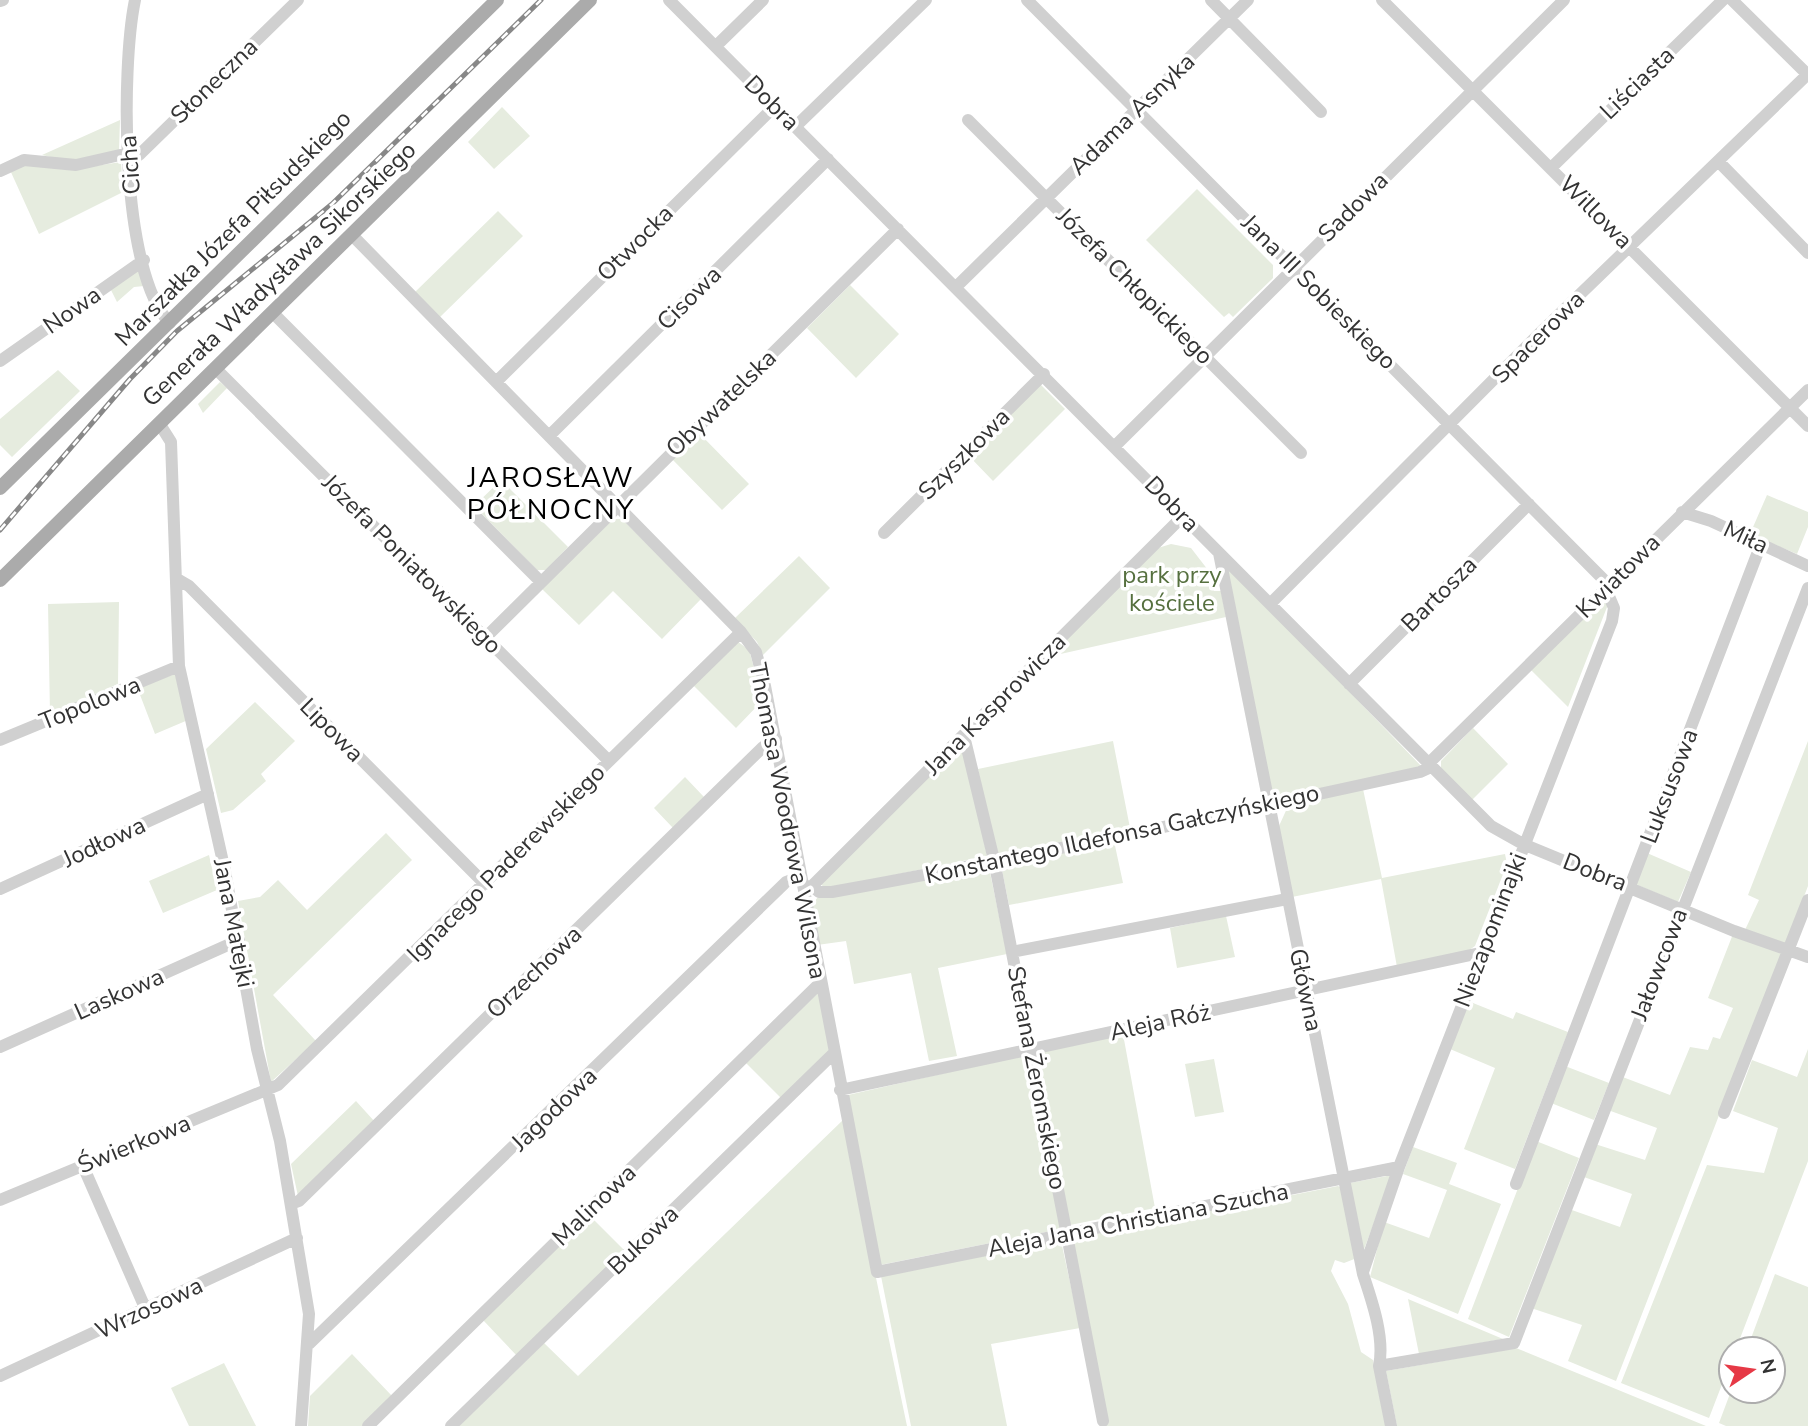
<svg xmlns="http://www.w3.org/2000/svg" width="1808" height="1426" viewBox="0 0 1808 1426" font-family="'Nunito Sans',sans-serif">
  <rect width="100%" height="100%" fill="#fff"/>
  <path fill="#e6ecdf" d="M502,107L530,136L494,169L468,142Z
    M120,120L119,151L68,161L42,155Z
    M28,162L75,169L121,162L123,192L39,234L10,170Z
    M1197,189L1273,265V278L1233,317L1229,313L1224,317L1146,240Z
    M498,211L523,236L439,318L414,293Z
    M135,271L141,272L144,286L134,287L117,302L110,288Z
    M850,285L899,334L856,378L807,328Z
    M58,370L80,391L12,457L0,445V419Z
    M220,382L227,388L203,413L198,404Z
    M1039,383L1065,409L993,481L968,455Z
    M698,432L749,484L722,510L672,459Z
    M501,480L568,547L546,570H537L474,506Z
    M1767,495L1808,512V527L1797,554L1750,534Z
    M613,519H622L701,599L662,639L613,591L579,625L542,589Z
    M1171,544L1191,548L1208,570L1214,591H1221L1226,617L1056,655L1053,651L1158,548Z
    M799,556L830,588L763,655L757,642L735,618Z
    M1231,569L1423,768L1272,798L1228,571Z
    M1604,597L1609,602L1568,707L1531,670Z
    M119,602L118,684L50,714L48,604Z
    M737,641L749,650L763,700L736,728L693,685Z
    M175,674L188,720L155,734L137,687Z
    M255,702L295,741L261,774L266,781L233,810L221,813L206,749Z
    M1473,728L1508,764L1471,801L1441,769V761Z
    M1113,741L1130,828L996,855L978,769Z
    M1808,741V886L1786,944L1745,930L1759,900L1748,895Z
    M963,742L987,856L825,889L821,884Z
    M685,777L704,797L673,828L654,808Z
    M1363,789L1382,878L1505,854L1507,864L1475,946L1465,953L1397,967L1381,879L1292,897L1279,826L1289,804Z
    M386,833L412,860L273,995L316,1041L271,1082L238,901L260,897L278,880L307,910Z
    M1114,841L1123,883L1009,905L1002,870L1007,862Z
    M1647,853L1691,872L1678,902L1635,884Z
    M209,855L217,890L163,913L149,881Z
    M989,868L1007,954L938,968L957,1056L929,1061L911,973L854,984L846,941L817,945L810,907L818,897Z
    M1226,916L1235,957L1177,968L1170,928Z
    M1733,934L1782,953L1616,1381L1568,1361L1582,1325L1531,1308L1569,1209L1620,1227L1632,1194L1581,1176L1595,1144L1645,1160L1657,1128L1608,1110L1620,1076L1670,1095L1690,1047L1708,1050L1713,1037L1720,1039L1733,1008L1708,998Z
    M819,992L831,1050L782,1099L746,1063Z
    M1468,1001L1513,1019L1516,1012L1568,1032L1515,1169L1464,1149L1495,1068L1450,1049Z
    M1123,1034L1155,1208L1070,1225L1035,1050Z
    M1808,1049V1161L1736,1349H1731V1361L1709,1418L1621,1383L1707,1165L1764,1173L1778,1128L1733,1111L1752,1060L1797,1077Z
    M1025,1055L1061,1229L880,1265L848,1095Z
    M1214,1059L1224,1112L1195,1117L1185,1064Z
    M1565,1066L1609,1083L1594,1120L1551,1103Z
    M356,1101L375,1122L298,1196L291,1164Z
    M843,1120L907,1426H459L544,1343L578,1376Z
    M1536,1141L1579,1158L1509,1337L1468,1319Z
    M1413,1147L1457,1163L1449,1184L1501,1204L1458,1314L1370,1277L1384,1222L1429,1238L1447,1190L1403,1174Z
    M1392,1175L1363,1252L1350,1183Z
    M1338,1186L1342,1188L1357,1258L1344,1263L1335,1260L1331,1271L1348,1304L1361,1352L1373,1360L1387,1426H1105L1070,1239Z
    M590,1216L626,1252L518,1357L483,1320Z
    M1061,1241L1080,1328L991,1344L1007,1426H911L881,1276Z
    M1775,1274L1808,1287V1426H1726L1719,1423L1731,1391H1773V1349H1747Z
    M1408,1299L1503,1339L1419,1354Z
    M1516,1348L1706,1426H1397L1386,1371Z
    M352,1354L392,1396L362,1426H308L310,1396Z
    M224,1363L256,1426H189L171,1388Z"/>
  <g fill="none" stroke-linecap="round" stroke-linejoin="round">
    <path stroke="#d0d0d0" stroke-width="12" d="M135,0C121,68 120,273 170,323
      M669,0L1491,826L1523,844L1734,931L1808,957
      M1027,0L1609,585
      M1211,0L1321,112
      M1382,0L1808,426
      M1732,0L1808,75
      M0,1L3,0
      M716,46L763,0
      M968,120L1301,453
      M795,127L926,0
      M1718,161L1808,253
      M1551,168L1723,0
      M0,171L24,160L76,165L120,155H139L298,0
      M351,234L741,632L756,652L765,686L877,1272L1399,1167
      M956,287L1248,0
      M272,312L541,582
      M0,361L144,260
      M215,368L609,761
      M496,382L775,106
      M159,423L171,442L179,666L225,871L257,1049L280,1141L309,1314L301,1426
      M549,436L828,159
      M1115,446L1564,0
      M1682,512L1711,521L1808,566
      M884,533L1044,374
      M1219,553L1363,1274C1372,1301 1385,1338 1379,1366L1391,1426
      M177,579L189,586L485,884
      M1270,604L1542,331L1808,74
      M486,637L898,229
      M1349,684L1529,504
      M964,736L994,860L1103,1421
      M0,740L179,666
      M1428,764L1808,390
      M812,886L819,892H832C1029,856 1225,815 1420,772L1431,767
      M807,887L812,886L1183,516
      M0,889L208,794
      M1012,952L1287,899
      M0,1047L239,940
      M840,1090L1480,953
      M1724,1113L1808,900
      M83,1166L146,1310
      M1516,1184L1761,544
      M0,1200L278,1085L741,632
      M291,1204L299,1201L763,747L776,739
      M1363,1272L1399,1167L1612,621L1614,608L1606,589
      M309,1344L786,882L801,876
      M1379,1366L1514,1343L1808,588
      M0,1376L297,1238
      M368,1426L820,983
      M451,1426L834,1053"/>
    <path stroke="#ababab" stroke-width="14" d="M0,488L497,0
      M0,580L590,0"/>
    <defs>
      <path id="rail" d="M0,530L130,379L177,331L332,204L541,0"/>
    </defs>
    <use href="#rail" stroke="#888" stroke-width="5"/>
    <use href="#rail" stroke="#fff" stroke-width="2.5" stroke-dasharray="8" stroke-linecap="butt"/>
  </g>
  <g text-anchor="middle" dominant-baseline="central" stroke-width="7" stroke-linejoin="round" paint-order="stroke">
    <g font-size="24" fill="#333" stroke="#fff">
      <text transform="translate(214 81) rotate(-44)">Słoneczna</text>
      <text transform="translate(1637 83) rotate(-44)">Liściasta</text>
      <text transform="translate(772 103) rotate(45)">Dobra</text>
      <text transform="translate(1132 114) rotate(-44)">Adama Asnyka</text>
      <text transform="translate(130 165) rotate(-94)">Cicha</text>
      <text transform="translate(1353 207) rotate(-45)">Sadowa</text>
      <text transform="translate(1596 212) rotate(45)">Willowa</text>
      <text transform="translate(233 228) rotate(-45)">Marszałka Józefa Piłsudskiego</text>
      <text transform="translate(635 243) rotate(-45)">Otwocka</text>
      <text transform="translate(279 274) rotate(-44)">Generała Władysława Sikorskiego</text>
      <text transform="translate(1135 286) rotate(45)">Józefa Chłopickiego</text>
      <text transform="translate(1319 292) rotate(45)">Jana III Sobieskiego</text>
      <text transform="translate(689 298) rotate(-45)">Cisowa</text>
      <text transform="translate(72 310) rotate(-35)">Nowa</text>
      <text transform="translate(1538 337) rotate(-45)">Spacerowa</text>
      <text transform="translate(721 403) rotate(-44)">Obywatelska</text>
      <text transform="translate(964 454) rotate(-45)">Szyszkowa</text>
      <text transform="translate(1172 504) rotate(46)">Dobra</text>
      <text transform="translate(1746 537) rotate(25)">Miła</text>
      <text transform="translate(412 564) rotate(45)">Józefa Poniatowskiego</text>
      <text transform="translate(1618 576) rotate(-45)">Kwiatowa</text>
      <text transform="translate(1439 594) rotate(-45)">Bartosza</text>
      <text transform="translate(90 703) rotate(-22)">Topolowa</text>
      <text transform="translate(995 704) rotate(-45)">Jana Kasprowicza</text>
      <text transform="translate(332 730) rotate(45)">Lipowa</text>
      <text transform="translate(1669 786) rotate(-69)">Luksusowa</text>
      <text transform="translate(788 821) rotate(79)">Thomasa Woodrowa Wilsona</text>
      <text transform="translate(1122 834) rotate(-12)">Konstantego Ildefonsa Gałczyńskiego</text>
      <text transform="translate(104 842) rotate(-25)">Jodłowa</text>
      <text transform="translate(506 863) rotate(-45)">Ignacego Paderewskiego</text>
      <text transform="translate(1595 872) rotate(21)">Dobra</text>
      <text transform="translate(234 923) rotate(79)">Jana Matejki</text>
      <text transform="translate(1490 930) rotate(-69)">Niezapominajki</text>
      <text transform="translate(1659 964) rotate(-69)">Jałowcowa</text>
      <text transform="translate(534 972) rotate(-44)">Orzechowa</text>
      <text transform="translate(1306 990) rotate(78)">Główna</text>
      <text transform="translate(119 994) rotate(-24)">Laskowa</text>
      <text transform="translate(1160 1022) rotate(-12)">Aleja Róż</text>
      <text transform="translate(1037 1078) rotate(79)">Stefana Żeromskiego</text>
      <text transform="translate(554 1109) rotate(-44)">Jagodowa</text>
      <text transform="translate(134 1144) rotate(-22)">Świerkowa</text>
      <text transform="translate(594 1205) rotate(-44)">Malinowa</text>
      <text transform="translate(1138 1220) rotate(-11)">Aleja Jana Christiana Szucha</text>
      <text transform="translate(643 1240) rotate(-44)">Bukowa</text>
      <text transform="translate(149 1308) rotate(-25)">Wrzosowa</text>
    </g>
    <g font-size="24" fill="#56703f" stroke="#fff">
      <text x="1172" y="575">park przy<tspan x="1172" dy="28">kościele</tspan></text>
    </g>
    <g font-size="28" letter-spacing="2" fill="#000" stroke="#fff">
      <text x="551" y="478">JAROSŁAW<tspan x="551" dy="32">PÓŁNOCNY</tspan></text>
    </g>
  </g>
  <g transform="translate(1752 1370) rotate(77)"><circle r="33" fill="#ffffff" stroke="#adadad" stroke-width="2"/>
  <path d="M0-5L12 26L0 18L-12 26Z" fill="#e63946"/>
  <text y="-10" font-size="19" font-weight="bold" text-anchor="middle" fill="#333333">N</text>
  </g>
</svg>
